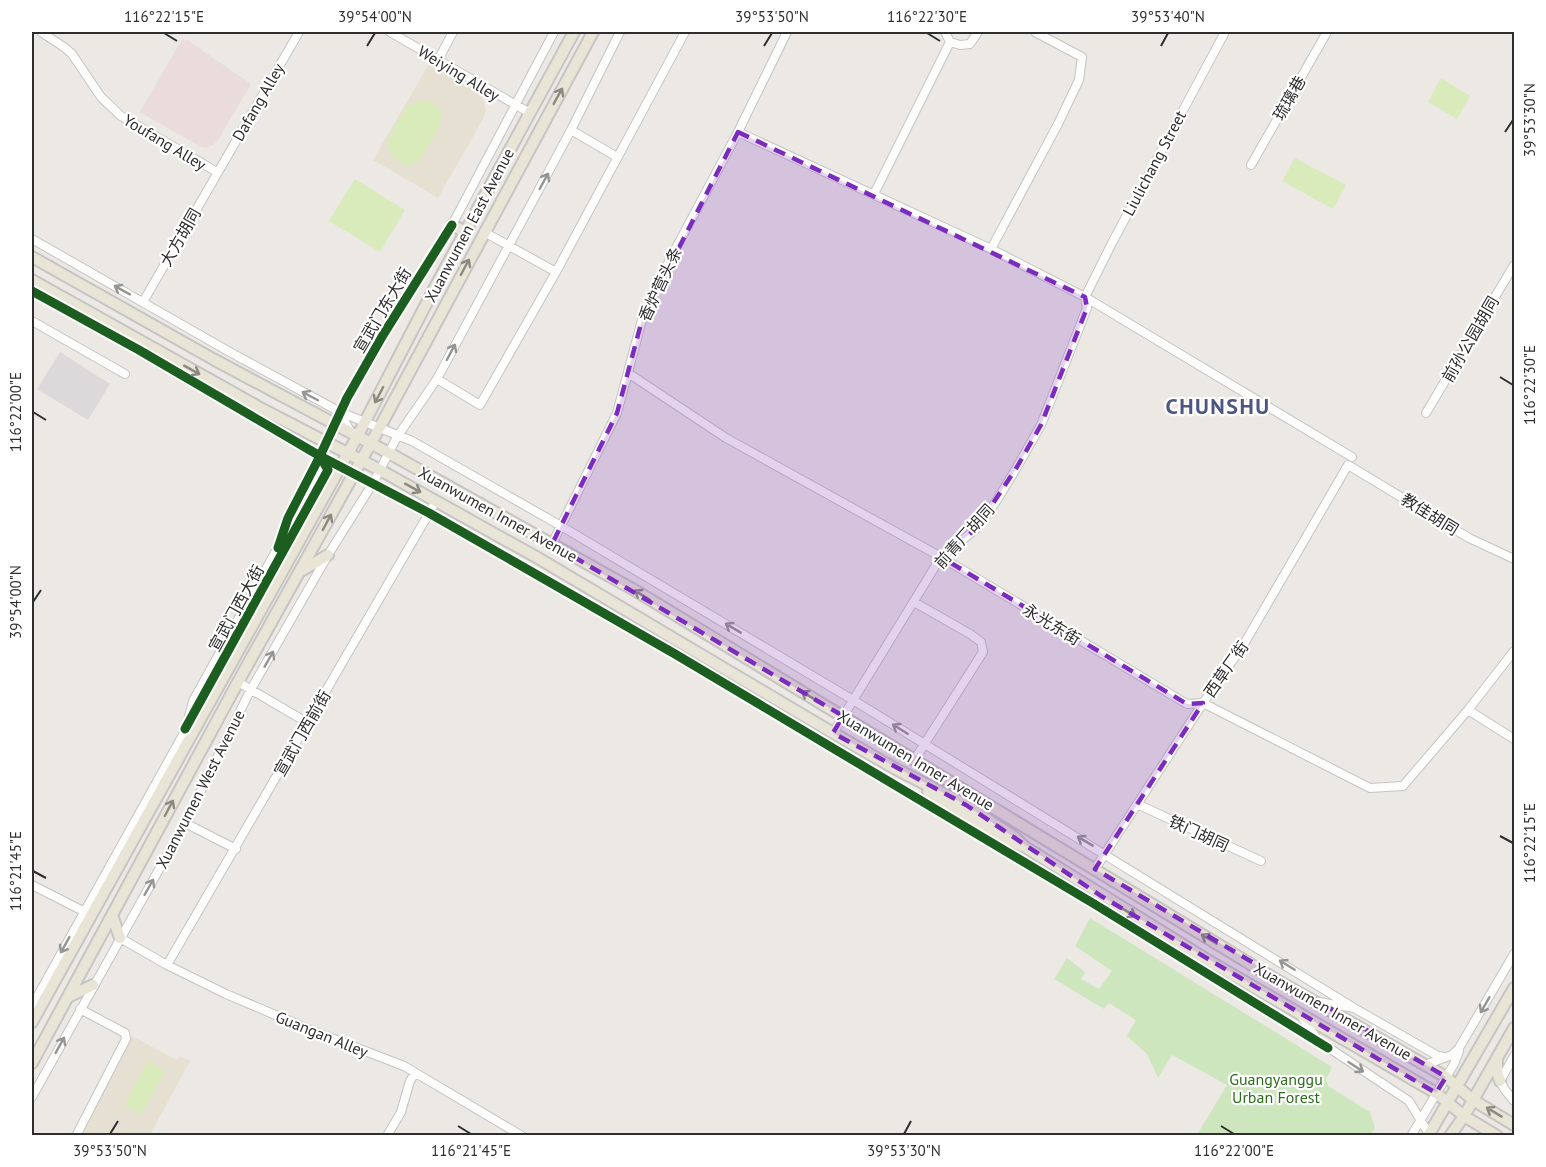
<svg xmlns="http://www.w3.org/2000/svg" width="1546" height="1167" viewBox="0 0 1546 1167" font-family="'PT Sans','Noto Sans SC',sans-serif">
  <rect width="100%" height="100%" fill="#ece8e4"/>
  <path fill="#dcd9db" d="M60,352L110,384L88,420L37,389Z"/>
  <path fill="#e6e0d3" d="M430,62L478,93L484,101L486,110L483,119L438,198L373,160Z
    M132,1036L177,1060L180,1056L190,1061L150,1135H86L79,1132Z"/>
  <path fill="#e9dcdb" d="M182,39L187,40L251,84L218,140L213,145L206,148L201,147L140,112Z"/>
  <path fill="#cee6be" d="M1090,918L1332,1067L1326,1079L1328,1086L1370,1112L1375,1128L1370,1135H1197L1227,1085L1172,1055L1158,1078L1147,1054L1127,1036L1136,1020L1109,1003L1104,1009L1054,979L1067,958L1085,972L1081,979L1099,989L1112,971L1075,946Z"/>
  <path fill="#d9eabb" d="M1441,78L1470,96L1457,119L1428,102Z
    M418,101L431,102L442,110L439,127L419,161L407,166L392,157L387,141L406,107Z
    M1295,158L1346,185L1333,209L1282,181Z
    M355,179L405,210L380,252L329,221Z
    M148,1061L165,1071L141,1114L124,1105Z"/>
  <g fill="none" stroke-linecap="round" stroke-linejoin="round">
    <defs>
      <path id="minor" d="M41,32L64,47L72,54L101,97L121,116L217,172
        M390,32L530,113
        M950,42L960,45L970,44L978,32
        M438,60L453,32
        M571,130L617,157
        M738,132L991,249L1058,124L1079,80L1082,57L1035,32
        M1251,165L1327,32
        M874,194L950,42L945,32
        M484,232L556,272
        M32,239L228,351L340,412L351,433
        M991,249L1085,297L1352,457
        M32,291L139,350L320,456L429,513L675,654L1096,905L1328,1048
        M143,302L299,32
        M32,321L125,374
        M628,373L726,438L941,557L1187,704L1203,703L1370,788L1403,786L1468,710L1514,651
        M437,379L480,405L556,272L685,32
        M340,412L412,441L561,526L853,700L1354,1008
        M1426,413L1514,265
        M328,470L320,456L347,398L383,335L452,225L554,32
        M552,544L617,413L642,320L669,261L738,132L787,32
        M914,602L970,634L981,642L983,652L915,759
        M238,682L308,723
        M1468,710L1514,739
        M189,716L193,701L276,551L288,518L320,456
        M833,733L941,557L976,529L997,500L1017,467L1041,425L1087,308L1085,297L1113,241L1225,32
        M1137,804L1261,861
        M185,823L236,849
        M1095,869L1203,703L1244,644L1348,465L1469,538L1514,559
        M32,885L87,913
        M120,938L167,965L226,994L313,1031L404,1066L522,1136
        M167,965L436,501
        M1319,1002L1354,1008L1438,1056L1445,1057
        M32,1006L243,627L328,470
        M1300,1014L1315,1036
        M1326,1046L1409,1101L1429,1134
        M1514,1056L1500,1081L1505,1090L1514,1101
        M1425,1065L1452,1055L1459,1048L1514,954
        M32,1097L185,823L250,691L328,555L373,483L397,437L437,379L571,130L620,32
        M76,1136L126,1039L125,1033L80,1009
        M387,1136L401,1112L410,1081L415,1073
        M1411,1136L1454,1064L1459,1051"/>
      <path id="major" d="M452,225L466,232
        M32,257L213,359L389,453L636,591L1275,979L1446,1077L1473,1100L1514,1125
        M32,280L264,410L380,470L538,558L833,733L894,768L966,805L1014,837L1025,847
        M301,571L328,555
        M928,792C959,812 989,834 1025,847L1209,961L1436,1093L1464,1116L1497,1136
        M112,915L120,938
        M70,996L93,985
        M32,1022L357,437L434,289L574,32
        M1497,1061V1072L1500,1081
        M32,1063L238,682L381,425L593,32
        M1428,1136L1514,988
        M1450,1136L1464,1116L1514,1028"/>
    </defs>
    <use href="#minor" stroke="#c5c4c5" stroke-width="10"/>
    <use href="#major" stroke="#c6c5c4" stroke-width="14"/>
    <use href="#minor" stroke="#fcfcfb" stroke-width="8"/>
    <use href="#major" stroke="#e8e4d6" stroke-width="10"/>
    <defs>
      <path id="cycleway" d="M32,291L139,350L320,456L429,513L675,654L1096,905L1328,1048
        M278,548L288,518L320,456
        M185,729L328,470L320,456L347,398L383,335L452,225"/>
    </defs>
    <use href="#cycleway" stroke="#fff" stroke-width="13"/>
    <use href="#cycleway" stroke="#1b5e20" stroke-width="9"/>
  </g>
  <defs><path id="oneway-shaft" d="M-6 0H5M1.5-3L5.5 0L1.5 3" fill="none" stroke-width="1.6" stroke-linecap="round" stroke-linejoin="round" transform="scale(1.5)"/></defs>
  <g stroke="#8b8982">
    <use href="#oneway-shaft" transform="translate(558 96) rotate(-61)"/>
    <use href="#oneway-shaft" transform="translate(465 267) rotate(-62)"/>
    <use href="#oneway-shaft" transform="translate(192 370) rotate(29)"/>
    <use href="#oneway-shaft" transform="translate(379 395) rotate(118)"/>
    <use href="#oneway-shaft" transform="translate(413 488) rotate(29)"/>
    <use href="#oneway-shaft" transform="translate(327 522) rotate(-62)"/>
    <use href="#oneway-shaft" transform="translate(642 595) rotate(-149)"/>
    <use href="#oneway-shaft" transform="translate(809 696) rotate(-149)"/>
    <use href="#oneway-shaft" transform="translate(169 808) rotate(-62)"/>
    <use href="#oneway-shaft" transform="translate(1128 912) rotate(31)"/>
    <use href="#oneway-shaft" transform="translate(1209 939) rotate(-149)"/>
    <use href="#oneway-shaft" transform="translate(1494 1112) rotate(-149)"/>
  </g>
  <g stroke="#959594">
    <use href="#oneway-shaft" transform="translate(544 181) rotate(-61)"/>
    <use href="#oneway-shaft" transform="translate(122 290) rotate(-151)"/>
    <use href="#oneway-shaft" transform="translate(451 352) rotate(-62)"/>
    <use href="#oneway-shaft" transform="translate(310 396) rotate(-152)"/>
    <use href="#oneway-shaft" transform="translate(733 628) rotate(-149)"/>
    <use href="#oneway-shaft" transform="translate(269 659) rotate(-60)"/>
    <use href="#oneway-shaft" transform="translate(900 729) rotate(-148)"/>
    <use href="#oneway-shaft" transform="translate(1085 841) rotate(-149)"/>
    <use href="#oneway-shaft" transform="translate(149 887) rotate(-60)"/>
    <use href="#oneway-shaft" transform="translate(65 945) rotate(119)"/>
    <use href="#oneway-shaft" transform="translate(1287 965) rotate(-148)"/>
    <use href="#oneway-shaft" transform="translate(1485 1005) rotate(120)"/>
    <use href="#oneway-shaft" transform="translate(60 1045) rotate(-61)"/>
    <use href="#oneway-shaft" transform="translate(1356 1067) rotate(33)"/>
  </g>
  <path fill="#7b2cbf" fill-opacity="0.2" stroke="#7b2cbf" stroke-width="4.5" stroke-dasharray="12 8" stroke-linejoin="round" d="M738,132L1085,297L1087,308L1041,425L1017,467L976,529L941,557L1187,704L1203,703L1095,869L1446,1077L1436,1093L1101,896L966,805L833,733L843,716L552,544L617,413L642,320Z"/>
  <path fill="none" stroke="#2e2e2e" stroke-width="2" d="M164,33L177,41M927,33L940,41M367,46L375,33M764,46L772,33M1161,46L1168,33M1505,132L1513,120M1500,377L1513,385M33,412L46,420M33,602L41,590M1500,836L1513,843M33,871L46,878M458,1126L471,1134M1221,1126L1234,1134M110,1134L118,1121M904,1134L911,1121"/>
  <g text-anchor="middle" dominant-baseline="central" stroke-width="4.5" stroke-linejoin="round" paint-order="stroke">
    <g font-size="16" fill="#2e2e2e" stroke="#fff">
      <text transform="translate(459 73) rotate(31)">Weiying Alley</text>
      <text transform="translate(1289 98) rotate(-60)">琉璃巷</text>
      <text transform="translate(258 102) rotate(-60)">Dafang Alley</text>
      <text transform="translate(165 142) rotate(31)">Youfang Alley</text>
      <text transform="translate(1154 163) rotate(-62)">Liulichang Street</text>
      <text transform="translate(469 225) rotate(-62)">Xuanwumen East Avenue</text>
      <text transform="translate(180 237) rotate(-60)">大方胡同</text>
      <text transform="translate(660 284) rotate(-65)">香炉营头条</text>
      <text transform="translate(382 310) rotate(-59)">宣武门东大街</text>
      <text transform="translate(1470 339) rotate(-60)">前孙公园胡同</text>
      <text transform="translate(498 514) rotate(29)">Xuanwumen Inner Avenue</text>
      <text transform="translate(1430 514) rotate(32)">教佳胡同</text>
      <text transform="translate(964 536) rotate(-48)">前青厂胡同</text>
      <text transform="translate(236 608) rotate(-61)">宣武门西大街</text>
      <text transform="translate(1052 624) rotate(31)">永光东街</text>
      <text transform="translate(1226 669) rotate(-55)">西草厂街</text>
      <text transform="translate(302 733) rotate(-60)">宣武门西前街</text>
      <text transform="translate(916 760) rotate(31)">Xuanwumen Inner Avenue</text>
      <text transform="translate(200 789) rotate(-63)">Xuanwumen West Avenue</text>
      <text transform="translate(1199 833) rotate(25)">铁门胡同</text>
      <text transform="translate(1333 1011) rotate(30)">Xuanwumen Inner Avenue</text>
      <text transform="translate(322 1034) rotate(22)">Guangan Alley</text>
    </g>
    <g font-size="16" fill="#2c6e1b" stroke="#fff">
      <text x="1276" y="1079">Guangyanggu<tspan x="1276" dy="18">Urban Forest</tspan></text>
    </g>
    <g font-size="22" font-weight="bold" letter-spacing="1.5" fill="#4d5680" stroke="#fff">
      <text x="1218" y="406">CHUNSHU</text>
    </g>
  </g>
  <rect width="1546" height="1167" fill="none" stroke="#ffffff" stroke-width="66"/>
  <rect x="33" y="33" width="1480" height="1101" fill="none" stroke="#2e2e2e" stroke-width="2"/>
  <g font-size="15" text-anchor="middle" fill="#2e2e2e">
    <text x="164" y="22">116°22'15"E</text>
    <text x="375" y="22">39°54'00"N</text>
    <text x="772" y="22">39°53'50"N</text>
    <text x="927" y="22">116°22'30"E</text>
    <text x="1168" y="22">39°53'40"N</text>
    <text transform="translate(1530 120) rotate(-90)" y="5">39°53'30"N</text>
    <text transform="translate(1530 385) rotate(-90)" y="5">116°22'30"E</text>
    <text transform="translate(16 412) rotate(-90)" y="5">116°22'00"E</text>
    <text transform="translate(16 602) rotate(-90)" y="5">39°54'00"N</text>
    <text transform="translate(1530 843) rotate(-90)" y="5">116°22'15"E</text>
    <text transform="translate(16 871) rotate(-90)" y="5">116°21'45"E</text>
    <text x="110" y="1156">39°53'50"N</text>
    <text x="471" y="1156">116°21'45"E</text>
    <text x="904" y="1156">39°53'30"N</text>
    <text x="1234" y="1156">116°22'00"E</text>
  </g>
</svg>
